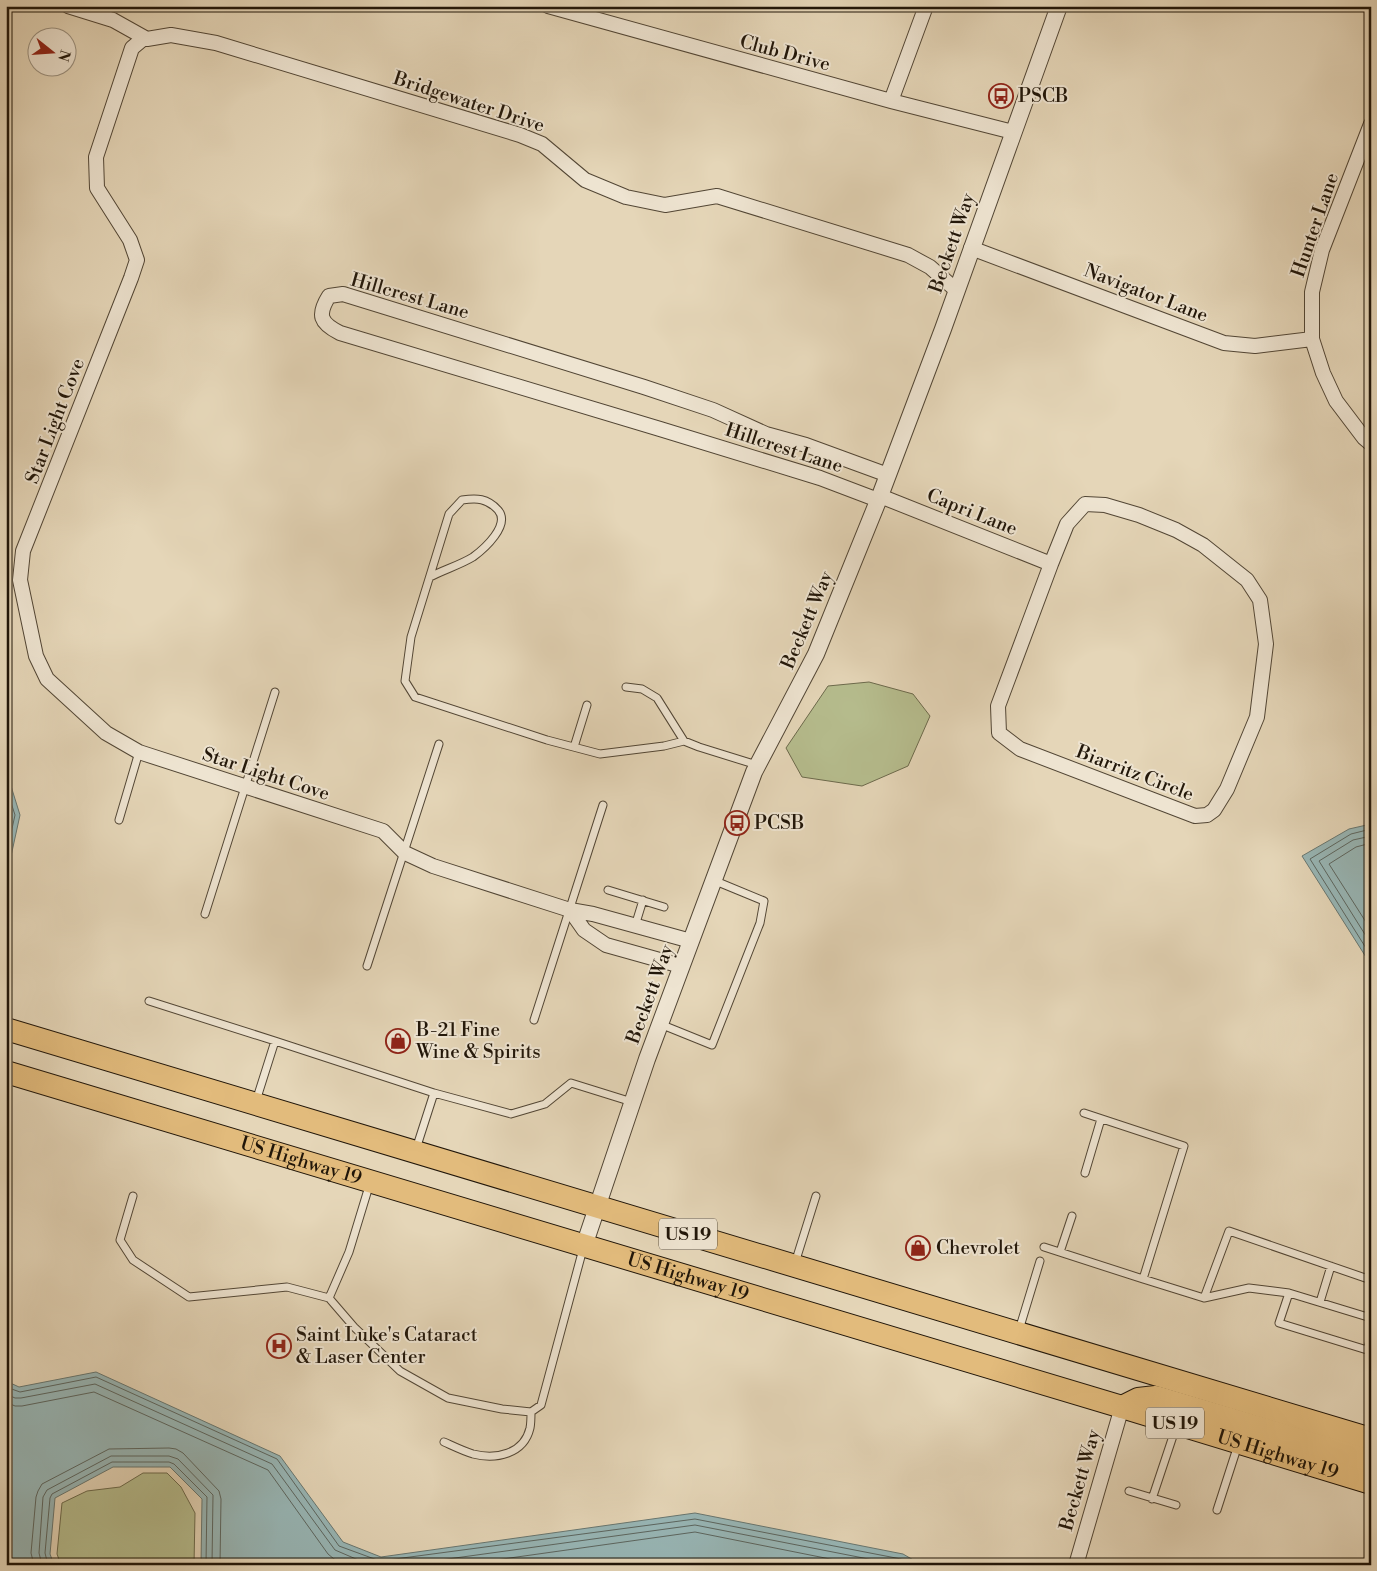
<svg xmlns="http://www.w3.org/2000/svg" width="1377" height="1571" viewBox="0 0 1377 1571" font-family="'Libre Bodoni',serif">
  <rect width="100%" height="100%" fill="#e5d6b8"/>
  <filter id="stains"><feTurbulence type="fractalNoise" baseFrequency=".004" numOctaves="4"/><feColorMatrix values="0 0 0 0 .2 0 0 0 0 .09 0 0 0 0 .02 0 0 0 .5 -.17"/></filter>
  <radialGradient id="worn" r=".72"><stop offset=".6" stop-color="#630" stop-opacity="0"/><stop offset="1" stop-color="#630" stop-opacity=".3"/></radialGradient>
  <path fill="#b6bd8e" stroke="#6c6a4c" d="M869,682L913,694L930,716L908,766L862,786L802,777L786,748L828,686Z
    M143,1473H167L181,1487L195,1513L194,1565H61L57,1554L62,1503L87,1491L120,1487Z"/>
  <path fill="#98b7b7" stroke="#687771" d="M6,770L20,815L6,879Z
    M1371,824V965L1302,856L1349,829Z
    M96,1372L280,1456L343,1542L381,1557L695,1513L903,1554L922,1565H201L202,1499L170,1467H113L55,1498L50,1554L54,1565H6V1381L19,1387Z"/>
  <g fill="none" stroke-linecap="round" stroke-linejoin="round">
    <path stroke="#5c6660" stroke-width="1" d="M6,787L15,815L6,856
      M1371,829L1351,834L1310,859L1371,956
      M1371,836L1353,840L1319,861L1371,944
      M1371,843L1356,847L1329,864L1371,930
      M6,1387L20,1392L96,1377L277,1459L339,1546L380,1561L695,1519L901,1559L912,1565
      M6,1394L15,1398H21L95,1384L272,1464L335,1550L370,1565
      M6,1402L15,1406H22L94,1392L268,1470L328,1554L334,1559L349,1565
      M34,1565L31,1553L36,1497L38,1491L42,1484L109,1449L169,1448L176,1449L183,1453L219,1491L221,1499L220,1565
      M42,1565L39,1553L43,1497L47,1490L111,1456H169L178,1459L213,1495L212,1565
      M48,1565L45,1553L50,1498L52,1494L112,1462H169L174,1464L207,1497L206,1565
      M404,1565L695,1525L899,1565
      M460,1565L695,1532L860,1565"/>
    <defs>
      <path id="service" d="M430,577C443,570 460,565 473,557C484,549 511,525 498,510C487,498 477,498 462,500L449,514L411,637L405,681L415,697L547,740L600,754L664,746L684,741L699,747L757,765
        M626,687L642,689L657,698L684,741
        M574,747L587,705
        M119,820L139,752
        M608,890L664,907
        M205,914L275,692
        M635,926L643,900
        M367,966L439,744
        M149,1001L275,1041
        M534,1020L603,805
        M660,1024L712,1045L760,923L764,901L713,880
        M434,1093L511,1114L545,1104L571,1083L632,1102
        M256,1101L275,1041L434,1093L416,1149
        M1085,1173L1101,1119
        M133,1196L120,1240L133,1260L189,1297L287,1287L329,1298L354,1327L400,1371L448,1398L502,1409L531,1412L541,1405L583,1249
        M1044,1247L1143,1279L1184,1146L1084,1113
        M1060,1252L1072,1216
        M795,1263L816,1196
        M1143,1279L1204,1298L1249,1288L1289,1293L1371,1318
        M1289,1293L1279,1323L1367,1350L1371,1338
        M329,1298L349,1252L370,1183
        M1204,1298L1229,1231L1371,1280
        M1320,1302L1331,1266
        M1019,1330L1040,1261
        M444,1442C453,1446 463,1451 473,1454C496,1460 524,1454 530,1428C531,1423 531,1417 531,1412
        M1129,1491L1176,1505
        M1152,1499L1176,1427
        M1217,1510L1238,1445"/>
      <path id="minor" d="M68,6L113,20L147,39L171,35L216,43L520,135L542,144L585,180L626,197L665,205L717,196L908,255L930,267L956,290
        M548,6L891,101L1013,132
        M144,38L132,48L96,157L97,188L130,240L137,260L131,278L23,551L20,580L36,656L47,679L106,733L139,752L383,831L405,853L433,866L570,910L593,914L691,941
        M891,101L926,6
        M1371,124L1322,250L1312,292V339L1323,373L1336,401L1364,438L1371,444
        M971,248L1224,343L1255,346L1312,339
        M880,496L1051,564
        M878,500L820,478L660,429L340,333C320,323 317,315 329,296L343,294L644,387L713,410L766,434L806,445L888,475
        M1085,504L1105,505L1139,515L1176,530L1203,545L1247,580L1260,600L1266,644L1257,717L1227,789L1214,810L1207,815L1195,816L1020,749L999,733L998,706L1051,564L1067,524Z
        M570,910L584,930L606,945L681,966
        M1076,1565L1122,1407"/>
      <path id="tertiary" d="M584,1246L647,1059L754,772L816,654L880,496L943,329L1059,6"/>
      <g id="trunk">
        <path d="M6,1029L1371,1439"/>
        <path id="s1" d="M6,1072L1122,1407L1371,1483"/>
        <path d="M1122,1407L1138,1399L1156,1397L1371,1461"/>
      </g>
    </defs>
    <use href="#service" stroke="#524635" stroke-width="9"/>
    <use href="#minor" stroke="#524635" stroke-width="16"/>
    <use href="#tertiary" stroke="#524635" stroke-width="18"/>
    <use href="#trunk" stroke="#211609" stroke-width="24"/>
    <use href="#service" stroke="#eee4d1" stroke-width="7"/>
    <use href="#minor" stroke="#eee4d1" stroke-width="14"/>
    <use href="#tertiary" stroke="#eee4d1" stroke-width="16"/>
    <use href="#trunk" stroke="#e2bb7c" stroke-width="22"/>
  </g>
  <defs>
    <symbol id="bus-ring" viewBox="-11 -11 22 22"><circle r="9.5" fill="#eee4d1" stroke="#8f2418" stroke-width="1.5"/><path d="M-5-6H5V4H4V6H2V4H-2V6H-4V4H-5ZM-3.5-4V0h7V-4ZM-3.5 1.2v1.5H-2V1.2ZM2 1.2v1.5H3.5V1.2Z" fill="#8f2418"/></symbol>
    <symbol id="shop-ring" viewBox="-11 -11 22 22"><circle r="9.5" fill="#eee4d1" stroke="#8f2418" stroke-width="1.5"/><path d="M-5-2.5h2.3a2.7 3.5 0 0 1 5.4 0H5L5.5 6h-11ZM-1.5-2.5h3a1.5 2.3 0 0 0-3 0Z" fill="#8f2418"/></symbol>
    <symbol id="hospital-ring" viewBox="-11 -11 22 22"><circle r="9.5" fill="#eee4d1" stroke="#8f2418" stroke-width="1.5"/><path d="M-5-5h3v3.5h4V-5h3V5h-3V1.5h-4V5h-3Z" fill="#8f2418"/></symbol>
  </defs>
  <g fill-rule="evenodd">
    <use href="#bus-ring" x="987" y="82" width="28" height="28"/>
    <use href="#bus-ring" x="723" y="809" width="28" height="28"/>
    <use href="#shop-ring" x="384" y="1027" width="28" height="28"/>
    <use href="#shop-ring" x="904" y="1234" width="28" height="28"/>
    <use href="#hospital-ring" x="265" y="1332" width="28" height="28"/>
  </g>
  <g text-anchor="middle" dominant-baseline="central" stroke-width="4" stroke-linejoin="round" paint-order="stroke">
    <g fill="#eee4d1" stroke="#5e5445" stroke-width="1">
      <rect x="659" y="1218.5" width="58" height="31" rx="4"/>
      <rect x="1146" y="1407.5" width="58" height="31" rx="4"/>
    </g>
    <g font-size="18" font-weight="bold" fill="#211609">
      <text x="688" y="1234">US 19</text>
      <text x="1175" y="1423">US 19</text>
    </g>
    <g font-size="19" fill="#211609" stroke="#eee4d1">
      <text transform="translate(785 53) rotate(15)">Club Drive</text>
      <text transform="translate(469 102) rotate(18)">Bridgewater Drive</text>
      <text transform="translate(1315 225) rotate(-71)">Hunter Lane</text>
      <text transform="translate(952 243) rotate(-71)">Beckett Way</text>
      <text transform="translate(1146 293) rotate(21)">Navigator Lane</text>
      <text transform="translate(410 296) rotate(16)">Hillcrest Lane</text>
      <text transform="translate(55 421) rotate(-69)">Star Light Cove</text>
      <text transform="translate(784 448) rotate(18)">Hillcrest Lane</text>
      <text transform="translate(972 512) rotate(22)">Capri Lane</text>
      <text transform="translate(807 620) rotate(-67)">Beckett Way</text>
      <text transform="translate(1135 773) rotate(21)">Biarritz Circle</text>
      <text transform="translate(266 774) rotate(18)">Star Light Cove</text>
      <text transform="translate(650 994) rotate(-70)">Beckett Way</text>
      <text stroke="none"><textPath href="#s1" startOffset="308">US Highway 19</textPath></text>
      <text stroke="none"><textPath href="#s1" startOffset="712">US Highway 19</textPath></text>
      <text stroke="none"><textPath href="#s1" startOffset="1328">US Highway 19</textPath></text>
      <text transform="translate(1080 1480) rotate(-74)">Beckett Way</text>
    </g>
    <g font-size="19" fill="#211609" stroke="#eee4d1" text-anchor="start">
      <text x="1018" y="96">PSCB</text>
      <text x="754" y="823">PCSB</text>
      <text x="416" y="1030">B-21 Fine<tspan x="416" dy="22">Wine &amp; Spirits</tspan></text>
      <text x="936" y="1248">Chevrolet</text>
      <text x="296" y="1335">Saint Luke's Cataract<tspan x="296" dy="22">&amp; Laser Center</tspan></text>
    </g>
  </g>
  <rect width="1377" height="1571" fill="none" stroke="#e5d6b8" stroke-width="25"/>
  <rect x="8" y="8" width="1362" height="1556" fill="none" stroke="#211609" stroke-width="2.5"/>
  <rect x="12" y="12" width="1352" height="1546" fill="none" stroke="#211609"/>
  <g transform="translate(52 52) rotate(107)"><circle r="24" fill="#eee4d1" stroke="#9c9281"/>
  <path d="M0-4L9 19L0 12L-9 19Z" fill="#8f2418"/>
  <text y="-8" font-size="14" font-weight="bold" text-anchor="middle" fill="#211609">N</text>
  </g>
  <rect width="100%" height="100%" filter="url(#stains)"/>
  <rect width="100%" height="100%" fill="url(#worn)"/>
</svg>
